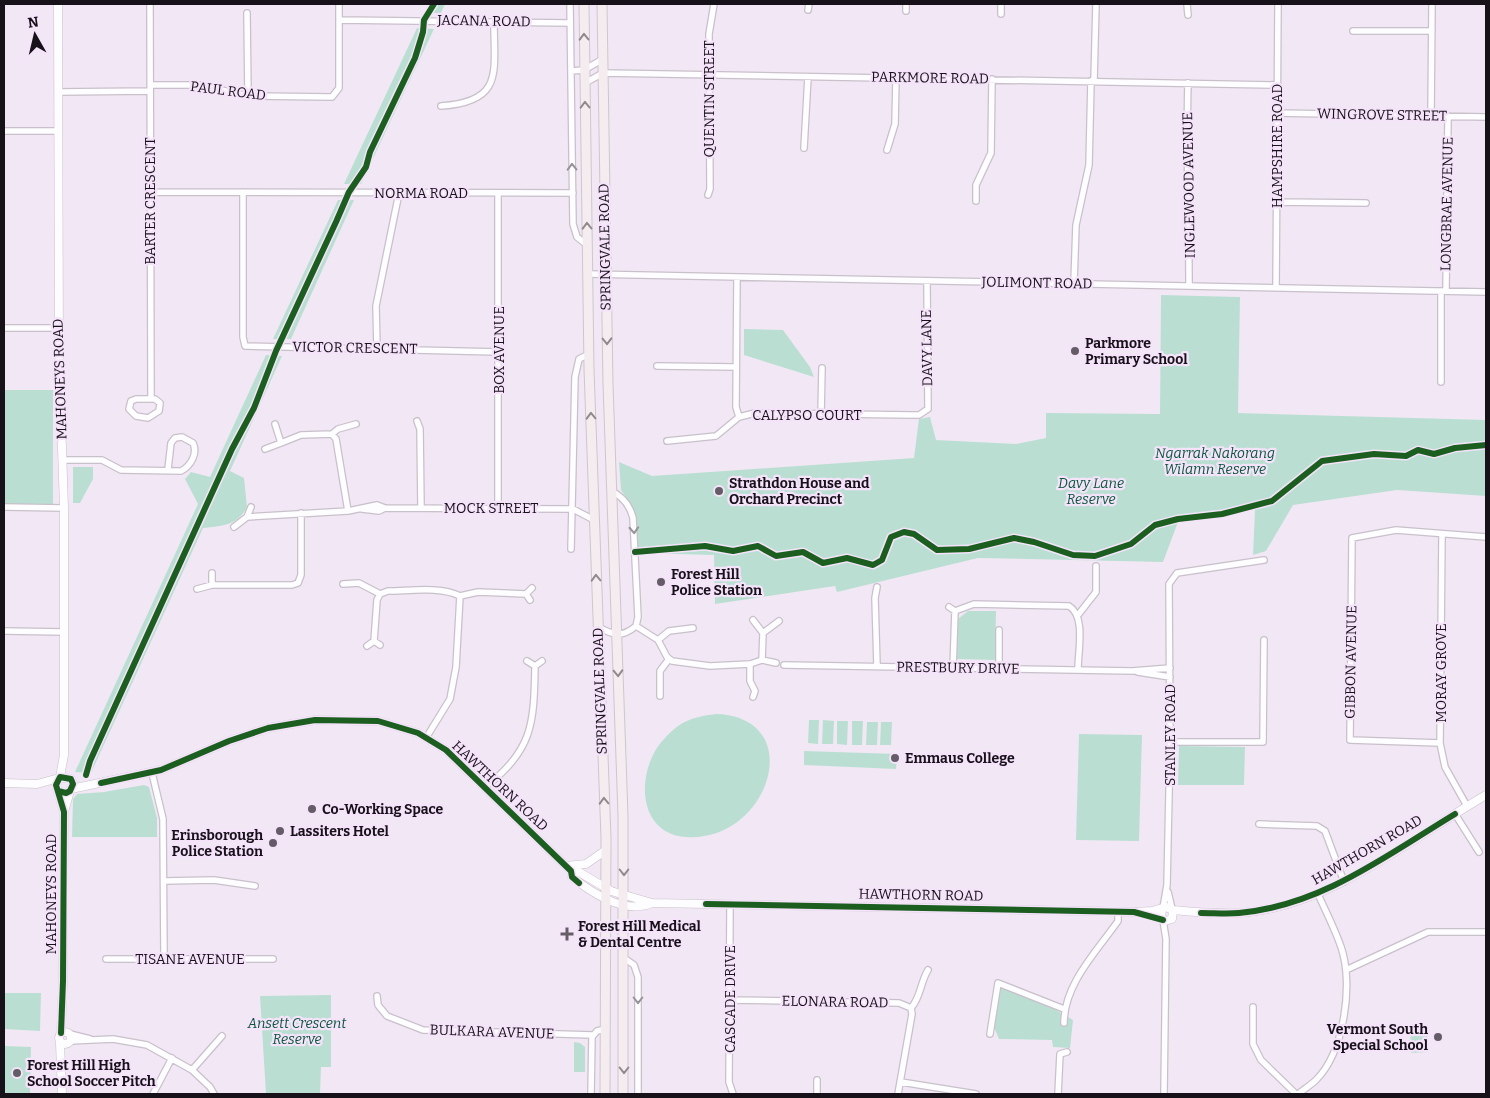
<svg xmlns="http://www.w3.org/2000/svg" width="1490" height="1098" viewBox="0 0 1490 1098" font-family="Bitter,serif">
  <rect width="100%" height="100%" fill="#f2e8f5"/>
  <path fill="#badfd2" d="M429,4H445L441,13H424Z
    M417,28L434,29L361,184H344Z
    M338,200H354L291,339H273Z
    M1161,295L1240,297L1238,413L1486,420V496L1397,490L1293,505L1266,551L1253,555L1255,510L1178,522L1163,562L978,558L837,592L835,586L715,604L714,555L638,553L633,508L621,490L619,462L652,476L914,458L919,419L930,417L936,440L1016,444L1046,438V413L1160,414Z
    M744,329L783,330L810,367L814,377L744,355Z
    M266,355L282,356L230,471L244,478L247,507C237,526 222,526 203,528L91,773L75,772L198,504L185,479L191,472L210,477Z
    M4,390H53V505H4Z
    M73,467H93V479L80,503H73Z
    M968,611H996L995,660L957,659L958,619Z
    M717,714C809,718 769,843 686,837C643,834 637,787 653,755C658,744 668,734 678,726C689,718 704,715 717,714Z
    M809,720H819L818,744L808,743Z
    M823,720L834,721L833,744H822Z
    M837,721H848L847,745L837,744Z
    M852,721H863L862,745H852Z
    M867,722H878L877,745H866Z
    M881,722H892L891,745H880Z
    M1079,734L1142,735L1139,841L1076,840Z
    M1179,746L1245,747L1244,785H1178Z
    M804,751L897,754L896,769L804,765Z
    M144,785L149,787L157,818V837H72L73,799L77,794L104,792Z
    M1001,986L1056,1010L1073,1020L1070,1048L1053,1047L1052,1040L999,1039L994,1027Z
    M4,993H41L40,1031L4,1029Z
    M331,995V1067H321L320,1094H266L260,996Z
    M1410,1027H1427L1428,1052L1411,1053Z
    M574,1042L580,1043L585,1047V1072H574Z
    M4,1046L31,1047L30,1094H4Z"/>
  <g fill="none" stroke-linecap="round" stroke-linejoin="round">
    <defs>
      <path id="minor" d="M150,4L151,399
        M570,4L573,224L577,237L587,245
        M906,4V11
        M1187,4L1188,15
        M808,10L809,4
        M247,13L248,96
        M1001,14V4
        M339,20L570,23
        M1353,31H1432
        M571,71L584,70L603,59
        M1094,81L1096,4
        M585,83L603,73L1278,85
        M1188,83C1186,151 1189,219 1189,286
        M150,85H199L248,96L332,97L339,88V4
        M58,92L150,91
        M441,106C504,102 494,72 494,22
        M1277,113L1486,117
        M1431,115L1432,4
        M4,131H58
        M804,148L808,77
        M887,150L895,124L896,78
        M150,192L573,193
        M243,192V337L245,346L499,352
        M498,194V507
        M708,195L710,189L709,34L714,4
        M976,201V185L991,153L992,79
        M1277,202L1366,203
        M588,274L1486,292
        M737,277L736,407L739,417
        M1074,283L1076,225L1089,165L1091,81
        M1276,288L1278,4
        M1446,291L1448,116
        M4,328H59
        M377,349L376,306L399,193
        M657,366L736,367
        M1441,382V291
        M136,399H155L160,403L159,411L148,418L136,416L129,409L131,401Z
        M821,414L822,368
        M417,421L420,429L421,508
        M332,434L338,429L356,424
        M667,441L716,436L739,417L755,413L912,415H919L928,409L927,281
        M281,443L301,435L332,434L336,439L348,511
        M265,449L281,443L275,424
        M62,460H102L121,470L181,471C191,466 198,453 193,443L182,437L175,438L171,443L168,469
        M611,491C622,496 630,506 633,518L638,617L636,626
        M4,507L64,508
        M362,509L379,511L385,508
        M247,517L348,511L377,505L385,508L573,509L594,520
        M234,527L247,517L251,507
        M1442,534L1440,743L1445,767L1467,806
        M571,549L575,377L579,359L589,354
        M343,584L359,583L380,594L388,591C409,591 440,586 460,596L478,592L526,594
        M212,585H292L298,583L301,575V513
        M197,589L212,585V573
        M530,600L526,594L532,588
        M949,607L955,611L974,604L1069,606C1086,616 1078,651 1078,669
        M1078,615L1096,592V566
        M753,620L763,633
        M636,626L658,640L667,657L672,661L710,666L750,664L762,660L776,663
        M598,627C613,635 622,638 636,626
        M4,631L64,632
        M658,640L669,631L693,628
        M374,641L377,600L380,594
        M367,646L374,641L380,645
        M762,660L763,633L779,621
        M527,661L535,666L542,661
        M750,664V681L755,691L753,697
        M784,665L1132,671L1170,668
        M877,666L875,598L877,587
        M953,668L955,611
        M999,668V630
        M1138,672L1170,677
        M660,696V671L669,659
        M426,738L450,699L456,667L460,596
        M1170,742H1263L1264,640
        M1440,743L1350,740L1352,538L1396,530L1486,537
        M152,773L163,819L164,957
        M485,787C533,751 534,723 535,666
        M1455,814L1479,852
        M1259,824L1317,826L1325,831L1344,882
        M164,881L214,880L255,886
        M1168,892L1172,909
        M730,904L729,1082L733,1094
        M1163,908L1167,885L1170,747L1169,584L1177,573L1264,560
        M1163,920L1166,939L1164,1094
        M624,958L634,965L638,977V1094
        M106,959H152L164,957L182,959H273
        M1346,970L1428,932H1485
        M377,996L378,1005L387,1016L423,1030L593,1035
        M731,1000L899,1003L911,1008L912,1014L898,1094
        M1253,1007V1044L1261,1060L1296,1094
        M911,1008C921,997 920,983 928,970
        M1064,1023C1064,984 1097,951 1118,921V912
        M70,1034L90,1039
        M990,1034L998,983L1064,1009
        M70,1041L113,1039L147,1045L192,1070L210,1087L214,1094
        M192,1070L222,1036
        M901,1082L976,1094
        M153,1094L172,1058
        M591,1094L592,1037L597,1031L606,1029
        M817,1094V1080
        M1058,1094L1060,1054L1067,1052
        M1298,1094C1304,1089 1311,1085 1316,1080C1344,1052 1354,984 1341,947C1335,929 1326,912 1318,894"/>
      <path id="secondary" d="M58,4L59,358L64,508V755L60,777
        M4,783L37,784L59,778
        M71,789L161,770L229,741L268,728L315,720L378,721L418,733L446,750L571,871L579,872L611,891L652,903
        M58,791L66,793L70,791L73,784L71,779L60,777L56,785L64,812L63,981L61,1033
        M64,812L70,791
        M566,866L586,864L606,850
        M571,871L572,877C592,893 625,915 652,903L1134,912L1152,911L1166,907L1173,910L1172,919L1165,921L1161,918L1162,909
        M1173,910C1194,912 1216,914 1238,913C1326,909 1412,838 1486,795
        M59 1038a6 6 0 1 1 12 0a6 6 0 1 1-12 0Z
        M60,1043L62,1094"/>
      <path id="trunk" d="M584,4L589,369L606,838L605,1094
        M602,4L608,384L623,816V1094"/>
    </defs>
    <use href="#minor" stroke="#c8c0ca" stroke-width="8"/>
    <use href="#secondary" stroke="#c8c0ca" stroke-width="9"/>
    <use href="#trunk" stroke="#ccc7cd" stroke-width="11"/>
    <use href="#minor" stroke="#fdfcfe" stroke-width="5.5"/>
    <use href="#secondary" stroke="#fdfcfe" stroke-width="8"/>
    <use href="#trunk" stroke="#f4ecee" stroke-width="9"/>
    <defs>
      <path id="cycleway" d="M635,552L705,546L733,551L758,546L776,556L803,552L823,563L847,558L873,565L882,560L891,537L904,532L914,534L937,550L969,549L1014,538L1034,542L1073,555L1095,556L1131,544L1155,525L1178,519L1222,514L1272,501L1322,461L1374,454L1406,456L1418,450L1434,454L1455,448L1486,445
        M86,775L90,761L232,449L254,408L276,351L336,222L349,192L366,167L370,152L415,58L423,32L424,20L434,4
        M101,783L161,770L229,741L268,728L315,720L378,721L418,733L446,750L571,871L572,877L579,883
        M58,791L66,793L70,791L73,784L71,779L60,777L56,785L64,812L63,981L61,1033
        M706,904L1134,912L1163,920
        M1201,913C1214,913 1227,914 1239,913C1321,906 1387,855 1455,814"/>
    </defs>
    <use href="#cycleway" stroke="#f5e3fa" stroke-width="9"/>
    <use href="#cycleway" stroke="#1b5e20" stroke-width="6"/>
  </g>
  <defs><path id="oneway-chevron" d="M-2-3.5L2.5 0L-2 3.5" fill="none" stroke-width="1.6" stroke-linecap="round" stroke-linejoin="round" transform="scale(1.25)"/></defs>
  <g stroke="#91898e">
    <use href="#oneway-chevron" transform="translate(584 37) rotate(-91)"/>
    <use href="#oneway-chevron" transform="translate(585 105) rotate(-91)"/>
    <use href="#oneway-chevron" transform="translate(587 226) rotate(-91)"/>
    <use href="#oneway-chevron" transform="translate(607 341) rotate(89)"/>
    <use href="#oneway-chevron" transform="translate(591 416) rotate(-92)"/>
    <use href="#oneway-chevron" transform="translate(596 578) rotate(-92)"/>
    <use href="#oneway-chevron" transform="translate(618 673) rotate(88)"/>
    <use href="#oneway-chevron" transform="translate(604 801) rotate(-92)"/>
    <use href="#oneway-chevron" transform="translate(624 872) rotate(90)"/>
    <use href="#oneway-chevron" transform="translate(624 1070) rotate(90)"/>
  </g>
  <g stroke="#969297">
    <use href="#oneway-chevron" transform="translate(572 167) rotate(-91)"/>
    <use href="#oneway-chevron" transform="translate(634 530) rotate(87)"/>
    <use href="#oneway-chevron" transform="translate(638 1000) rotate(90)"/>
  </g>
  <g fill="#645c66" stroke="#f5e3fa" stroke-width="2">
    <circle cx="1075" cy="351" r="5"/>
    <circle cx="719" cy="491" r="5"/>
    <circle cx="661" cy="582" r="5"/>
    <circle cx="895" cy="758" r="5"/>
    <circle cx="312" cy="809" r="5"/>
    <circle cx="280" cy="831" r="5"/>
    <circle cx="273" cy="843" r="5"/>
    <path d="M564.5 926.5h5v5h5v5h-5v5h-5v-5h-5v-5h5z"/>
    <circle cx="1438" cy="1037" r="5"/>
    <circle cx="17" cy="1073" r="5"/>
  </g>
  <g text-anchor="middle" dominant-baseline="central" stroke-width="4.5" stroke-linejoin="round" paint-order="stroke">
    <g font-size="14" fill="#171119" stroke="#f5e3fa">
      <text transform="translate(484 21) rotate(1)">JACANA ROAD</text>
      <text transform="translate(930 78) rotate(1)">PARKMORE ROAD</text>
      <text transform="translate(228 91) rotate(7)">PAUL ROAD</text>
      <text transform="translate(709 99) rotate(-90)">QUENTIN STREET</text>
      <text transform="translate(1382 115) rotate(1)">WINGROVE STREET</text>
      <text transform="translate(1277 146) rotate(-90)">HAMPSHIRE ROAD</text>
      <text transform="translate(1189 185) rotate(-91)">INGLEWOOD AVENUE</text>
      <text x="421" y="193">NORMA ROAD</text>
      <text transform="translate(150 201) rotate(-90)">BARTER CRESCENT</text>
      <text transform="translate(1447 204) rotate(-89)">LONGBRAE AVENUE</text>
      <text transform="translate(605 247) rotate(-91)">SPRINGVALE ROAD</text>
      <text transform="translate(1037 283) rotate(1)">JOLIMONT ROAD</text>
      <text transform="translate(355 348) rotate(1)">VICTOR CRESCENT</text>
      <text transform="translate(927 348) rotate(-91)">DAVY LANE</text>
      <text transform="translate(499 350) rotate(-90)">BOX AVENUE</text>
      <text transform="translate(60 379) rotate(-92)">MAHONEYS ROAD</text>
      <text x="807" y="415">CALYPSO COURT</text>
      <text x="491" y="508">MOCK STREET</text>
      <text transform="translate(1351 662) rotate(-89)">GIBBON AVENUE</text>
      <text transform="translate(958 668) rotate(1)">PRESTBURY DRIVE</text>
      <text transform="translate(1441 673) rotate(-90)">MORAY GROVE</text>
      <text transform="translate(600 691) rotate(-92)">SPRINGVALE ROAD</text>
      <text transform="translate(1170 735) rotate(-90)">STANLEY ROAD</text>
      <text transform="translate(500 786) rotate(43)">HAWTHORN ROAD</text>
      <text transform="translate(1367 850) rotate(-30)">HAWTHORN ROAD</text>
      <text transform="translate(51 894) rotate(-90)">MAHONEYS ROAD</text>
      <text transform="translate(921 895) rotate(1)">HAWTHORN ROAD</text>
      <text x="190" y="959">TISANE AVENUE</text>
      <text transform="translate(730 999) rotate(-90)">CASCADE DRIVE</text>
      <text transform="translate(835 1002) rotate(1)">ELONARA ROAD</text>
      <text transform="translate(492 1032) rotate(2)">BULKARA AVENUE</text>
    </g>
    <g font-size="14" font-weight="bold" fill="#171119" stroke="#f5e3fa" text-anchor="start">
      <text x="1085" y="343">Parkmore<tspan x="1085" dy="16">Primary School</tspan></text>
      <text x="729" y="483">Strathdon House and<tspan x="729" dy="16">Orchard Precinct</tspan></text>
      <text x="671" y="574">Forest Hill<tspan x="671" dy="16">Police Station</tspan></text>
      <text x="905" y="758">Emmaus College</text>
      <text x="322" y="809">Co-Working Space</text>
      <text x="290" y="831">Lassiters Hotel</text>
      <text x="263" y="835" text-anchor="end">Erinsborough<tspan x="263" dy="16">Police Station</tspan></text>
      <text x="578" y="926">Forest Hill Medical<tspan x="578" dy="16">&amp; Dental Centre</tspan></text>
      <text x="1428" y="1029" text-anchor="end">Vermont South<tspan x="1428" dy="16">Special School</tspan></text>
      <text x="27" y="1065">Forest Hill High<tspan x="27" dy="16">School Soccer Pitch</tspan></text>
    </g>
    <g font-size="14" font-style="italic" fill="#09563c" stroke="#f5e3fa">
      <text x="1215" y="453">Ngarrak Nakorang<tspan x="1215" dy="16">Wilamn Reserve</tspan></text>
      <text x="1091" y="483">Davy Lane<tspan x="1091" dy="16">Reserve</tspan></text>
      <text x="297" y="1023">Ansett Crescent<tspan x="297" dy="16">Reserve</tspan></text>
    </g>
  </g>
  <rect width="1490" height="1098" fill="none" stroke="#171119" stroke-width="10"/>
  <g transform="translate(35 35) rotate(352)" stroke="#f5e3fa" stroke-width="4" paint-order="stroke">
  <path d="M0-4L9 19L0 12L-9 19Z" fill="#171119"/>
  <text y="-8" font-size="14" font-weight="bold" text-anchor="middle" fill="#171119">N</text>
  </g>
</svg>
